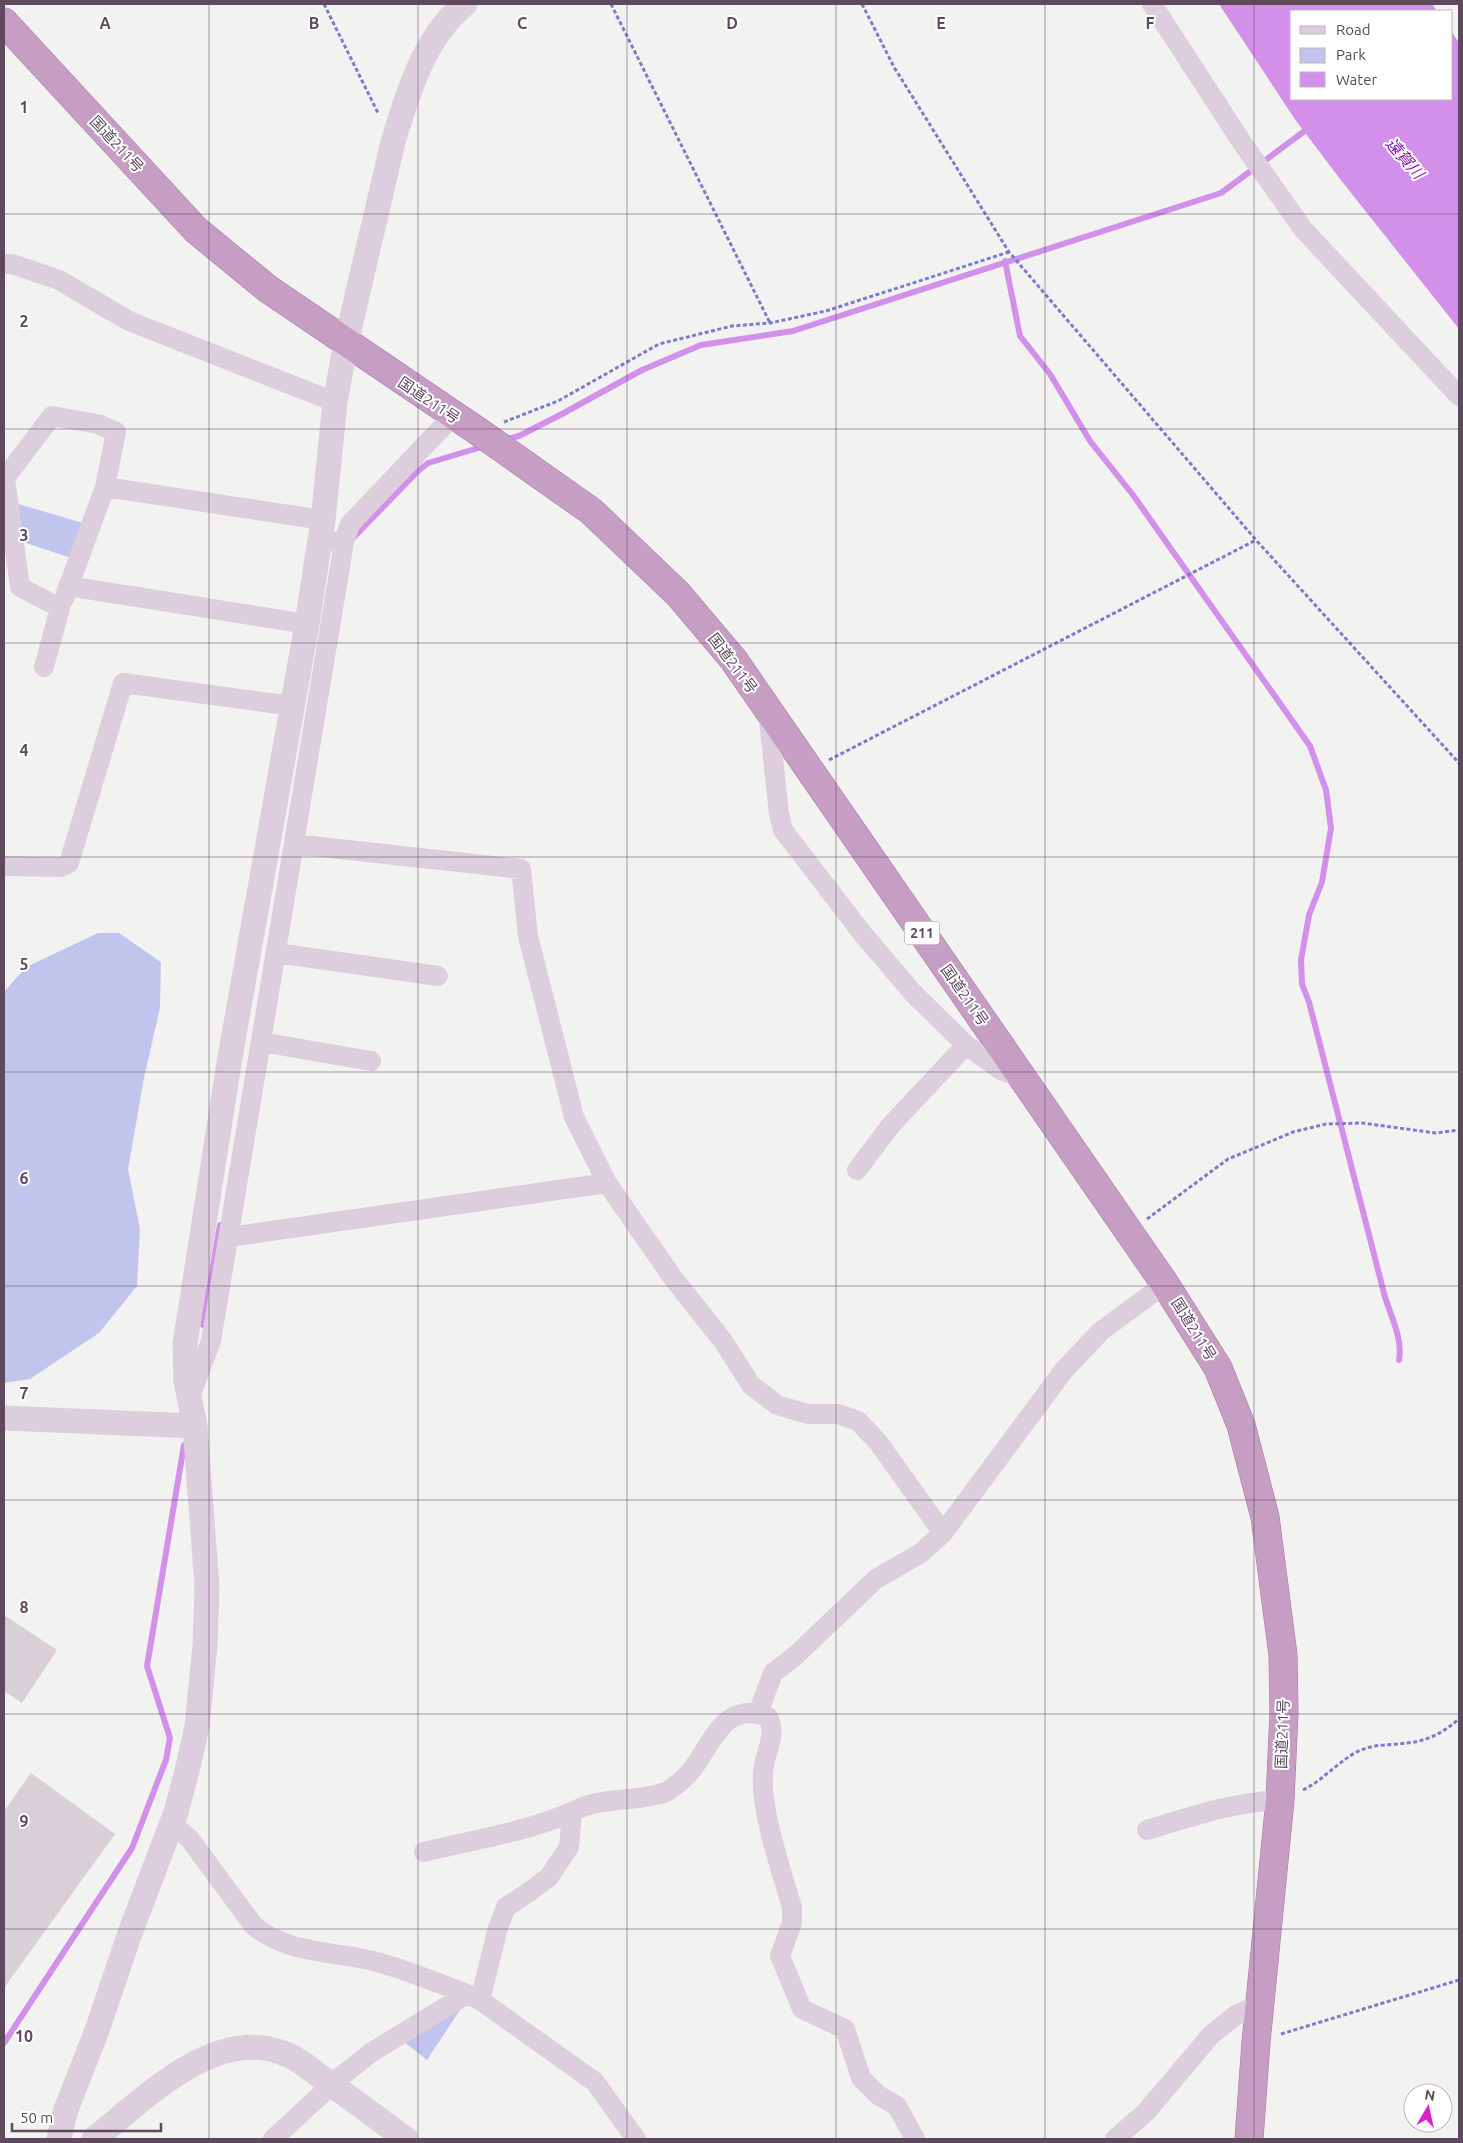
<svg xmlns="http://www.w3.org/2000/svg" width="1463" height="2143" viewBox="0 0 1463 2143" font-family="Ubuntu,'Noto Sans JP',sans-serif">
  <rect width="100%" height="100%" fill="#f2f3f1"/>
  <path fill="#c1c5ee" d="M15,503L83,523L71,558L20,541Z
    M98,933H119L161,962L160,1008L144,1078L128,1169L140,1229L137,1286L99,1333L30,1379L4,1383V992L26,967Z
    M462,2007L427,2060L403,2041Z"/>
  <path fill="#d390ea" d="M1219,4H1432L1437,11H1292V99H1452V32L1459,43V329L1340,179L1294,118Z"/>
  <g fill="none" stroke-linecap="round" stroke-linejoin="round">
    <path stroke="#d390ea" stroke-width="6" d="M1005,261L1020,336L1050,374L1090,441L1133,495L1310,746L1326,790L1331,828L1322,882L1309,915L1301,960L1302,984L1309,1002L1385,1297C1391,1316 1403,1340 1399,1360
      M504,440L519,436L562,414L642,370L701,345L793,331L1221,193L1310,127
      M353,538L418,471L428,463L485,446
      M203,1325L220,1225
      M4,2043L132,1848L166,1760L170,1738L147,1666L184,1445"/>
  </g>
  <path fill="#d8d0d6" d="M4,1615L57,1650L22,1703L4,1691Z
    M31,1773L115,1834L4,1988V1811Z"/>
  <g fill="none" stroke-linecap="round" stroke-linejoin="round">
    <defs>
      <path id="trunk" d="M4,22L196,230L268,289L479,432L591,511L678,594L733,659L1165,1284L1218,1368L1241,1425L1265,1517L1283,1655L1284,1713L1280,1800L1256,2042L1249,2139"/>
    </defs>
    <use href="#trunk" stroke="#a975a6" stroke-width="29"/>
    <path stroke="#7e7acc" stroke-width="3" stroke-dasharray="4 2.5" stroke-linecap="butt" d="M324,4L378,113
      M611,4L770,323
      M862,4L894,67L1009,252L1256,540L1459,763
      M504,422L558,401L659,344L732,326L770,323L826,311L1009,252
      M829,760L1256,540
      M1147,1219L1228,1159L1293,1132L1326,1124L1362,1123L1436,1133L1459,1130
      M1303,1790C1324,1780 1340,1759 1361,1750C1375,1744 1392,1745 1407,1743C1428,1741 1444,1732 1459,1719
      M1281,2034L1459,1980"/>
    <path stroke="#ddcedd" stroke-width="20" d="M1152,4L1243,144L1303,229L1459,396
      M4,264H12L59,280L129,321L335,402
      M344,542L350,524L453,416
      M68,586L307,624
      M64,599L105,487
      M44,667L60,608L20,587L5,478L52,416L98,424L116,432L105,487L323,520
      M768,711L779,814L783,830L862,933L913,993L966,1045L1001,1070L1023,1078
      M294,844L521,869L528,936L574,1117L607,1183L673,1278L723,1341L751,1385L777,1405L808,1414H838L858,1421L878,1442L943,1533
      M4,866L61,867L69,863L123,683L293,706
      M276,953L438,976
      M261,1042L371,1061
      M857,1170L891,1125L966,1045
      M229,1237L607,1183
      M189,1399L211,1341L338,579L344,542L320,541
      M758,1713L773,1673L795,1656L876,1579L921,1553L943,1533L1064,1370L1101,1331L1165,1284
      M171,1824L189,1838L254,1926C287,1953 329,1951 369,1960C403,1968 435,1982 467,1994
      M1147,1830C1190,1817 1234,1802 1280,1800
      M424,1852C473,1840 526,1832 572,1812
      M480,2000L595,2082L636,2139
      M273,2139L339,2078L372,2052L467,1994L480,2000L498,1928L506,1907L529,1892L549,1877L569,1847L572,1812C600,1796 636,1803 666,1792C671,1789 677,1784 681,1781C710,1758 717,1697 768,1717C778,1736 764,1753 763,1772C760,1810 781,1870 792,1907V1923L780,1956L802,2009L845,2029L861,2078L878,2095L897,2106L915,2139
      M1115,2139L1146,2112L1211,2035L1236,2015L1261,2004"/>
    <path stroke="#ddcedd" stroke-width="25" d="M4,1418L195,1426
      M339,2090L406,2139
      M59,2139L65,2112L96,2033L130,1933L176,1812L188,1767L197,1726L205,1645L207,1587L195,1426L186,1381L185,1344L230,1057L307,624L323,520L335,402L346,343L393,142C407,95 425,35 465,4
      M94,2139C142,2101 212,2028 280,2052C297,2057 310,2069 325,2080"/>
    <use href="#trunk" stroke="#c69ec4" stroke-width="28"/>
    <path stroke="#ddcedd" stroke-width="25" d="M325,2080L339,2090"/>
  </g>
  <path fill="none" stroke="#5e495e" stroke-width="1" stroke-opacity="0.55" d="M209,4V2139M418,4V2139M627,4V2139M836,4V2139M1045,4V2139M1254,4V2139M4,214H1459M4,429H1459M4,643H1459M4,857H1459M4,1072H1459M4,1286H1459M4,1500H1459M4,1714H1459M4,1929H1459"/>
  <g text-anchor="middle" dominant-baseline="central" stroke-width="4" stroke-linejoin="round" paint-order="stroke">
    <rect fill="#fff" stroke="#8e808e" stroke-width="1" x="904.5" y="921.5" width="35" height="23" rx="4"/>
    <g font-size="14" font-weight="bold" fill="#5e495e">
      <text x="922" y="933">211</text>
    </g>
    <g font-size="15" fill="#5e495e" stroke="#fff">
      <text transform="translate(117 144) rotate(47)">国道211号</text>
      <text transform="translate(429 400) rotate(34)">国道211号</text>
      <text transform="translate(733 663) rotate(53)">国道211号</text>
      <text transform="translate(965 995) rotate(55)">国道211号</text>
      <text transform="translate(1194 1329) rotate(58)">国道211号</text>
      <text transform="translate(1282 1734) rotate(-88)">国道211号</text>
    </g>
    <g font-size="16" font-style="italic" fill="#8211a9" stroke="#fff">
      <text transform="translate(1405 158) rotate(49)">遠賀川</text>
    </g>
  </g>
  <g font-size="16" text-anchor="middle" font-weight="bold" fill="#5e495e" stroke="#fff" stroke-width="4" stroke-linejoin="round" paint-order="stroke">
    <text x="105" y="29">A</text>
    <text x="314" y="29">B</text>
    <text x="522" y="29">C</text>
    <text x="732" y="29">D</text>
    <text x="941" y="29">E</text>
    <text x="1150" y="29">F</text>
    <text x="24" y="113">1</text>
    <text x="24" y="327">2</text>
    <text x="24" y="541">3</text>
    <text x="24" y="756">4</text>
    <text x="24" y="970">5</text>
    <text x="24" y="1184">6</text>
    <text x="24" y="1399">7</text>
    <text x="24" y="1613">8</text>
    <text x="24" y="1827">9</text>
    <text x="24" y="2042">10</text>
  </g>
  <rect width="1463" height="2143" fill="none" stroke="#5e495e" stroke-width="10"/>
  <rect x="1290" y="10" width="162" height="90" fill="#ffffff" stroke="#bfb6bf"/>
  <rect x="1300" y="26" width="25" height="8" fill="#ddcedd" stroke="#bfb6bf"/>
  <text x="1336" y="35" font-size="15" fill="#5e495e">Road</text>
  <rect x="1300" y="48" width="25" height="15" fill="#c1c5ee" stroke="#bfb6bf"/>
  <text x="1336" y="60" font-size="15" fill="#5e495e">Park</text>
  <rect x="1300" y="72" width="25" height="15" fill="#d390ea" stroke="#bfb6bf"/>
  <text x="1336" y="85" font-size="15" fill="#5e495e">Water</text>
  <g transform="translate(1428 2108) rotate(9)"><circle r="24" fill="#ffffff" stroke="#bfb6bf"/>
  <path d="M0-4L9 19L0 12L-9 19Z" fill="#df1fcc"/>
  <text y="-8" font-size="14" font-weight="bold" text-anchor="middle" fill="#5e495e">N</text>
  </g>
  <path d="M12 2123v8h149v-8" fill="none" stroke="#5e495e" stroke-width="2.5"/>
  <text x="20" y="2123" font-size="15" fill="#5e495e" stroke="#ffffff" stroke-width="4" paint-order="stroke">50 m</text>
</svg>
